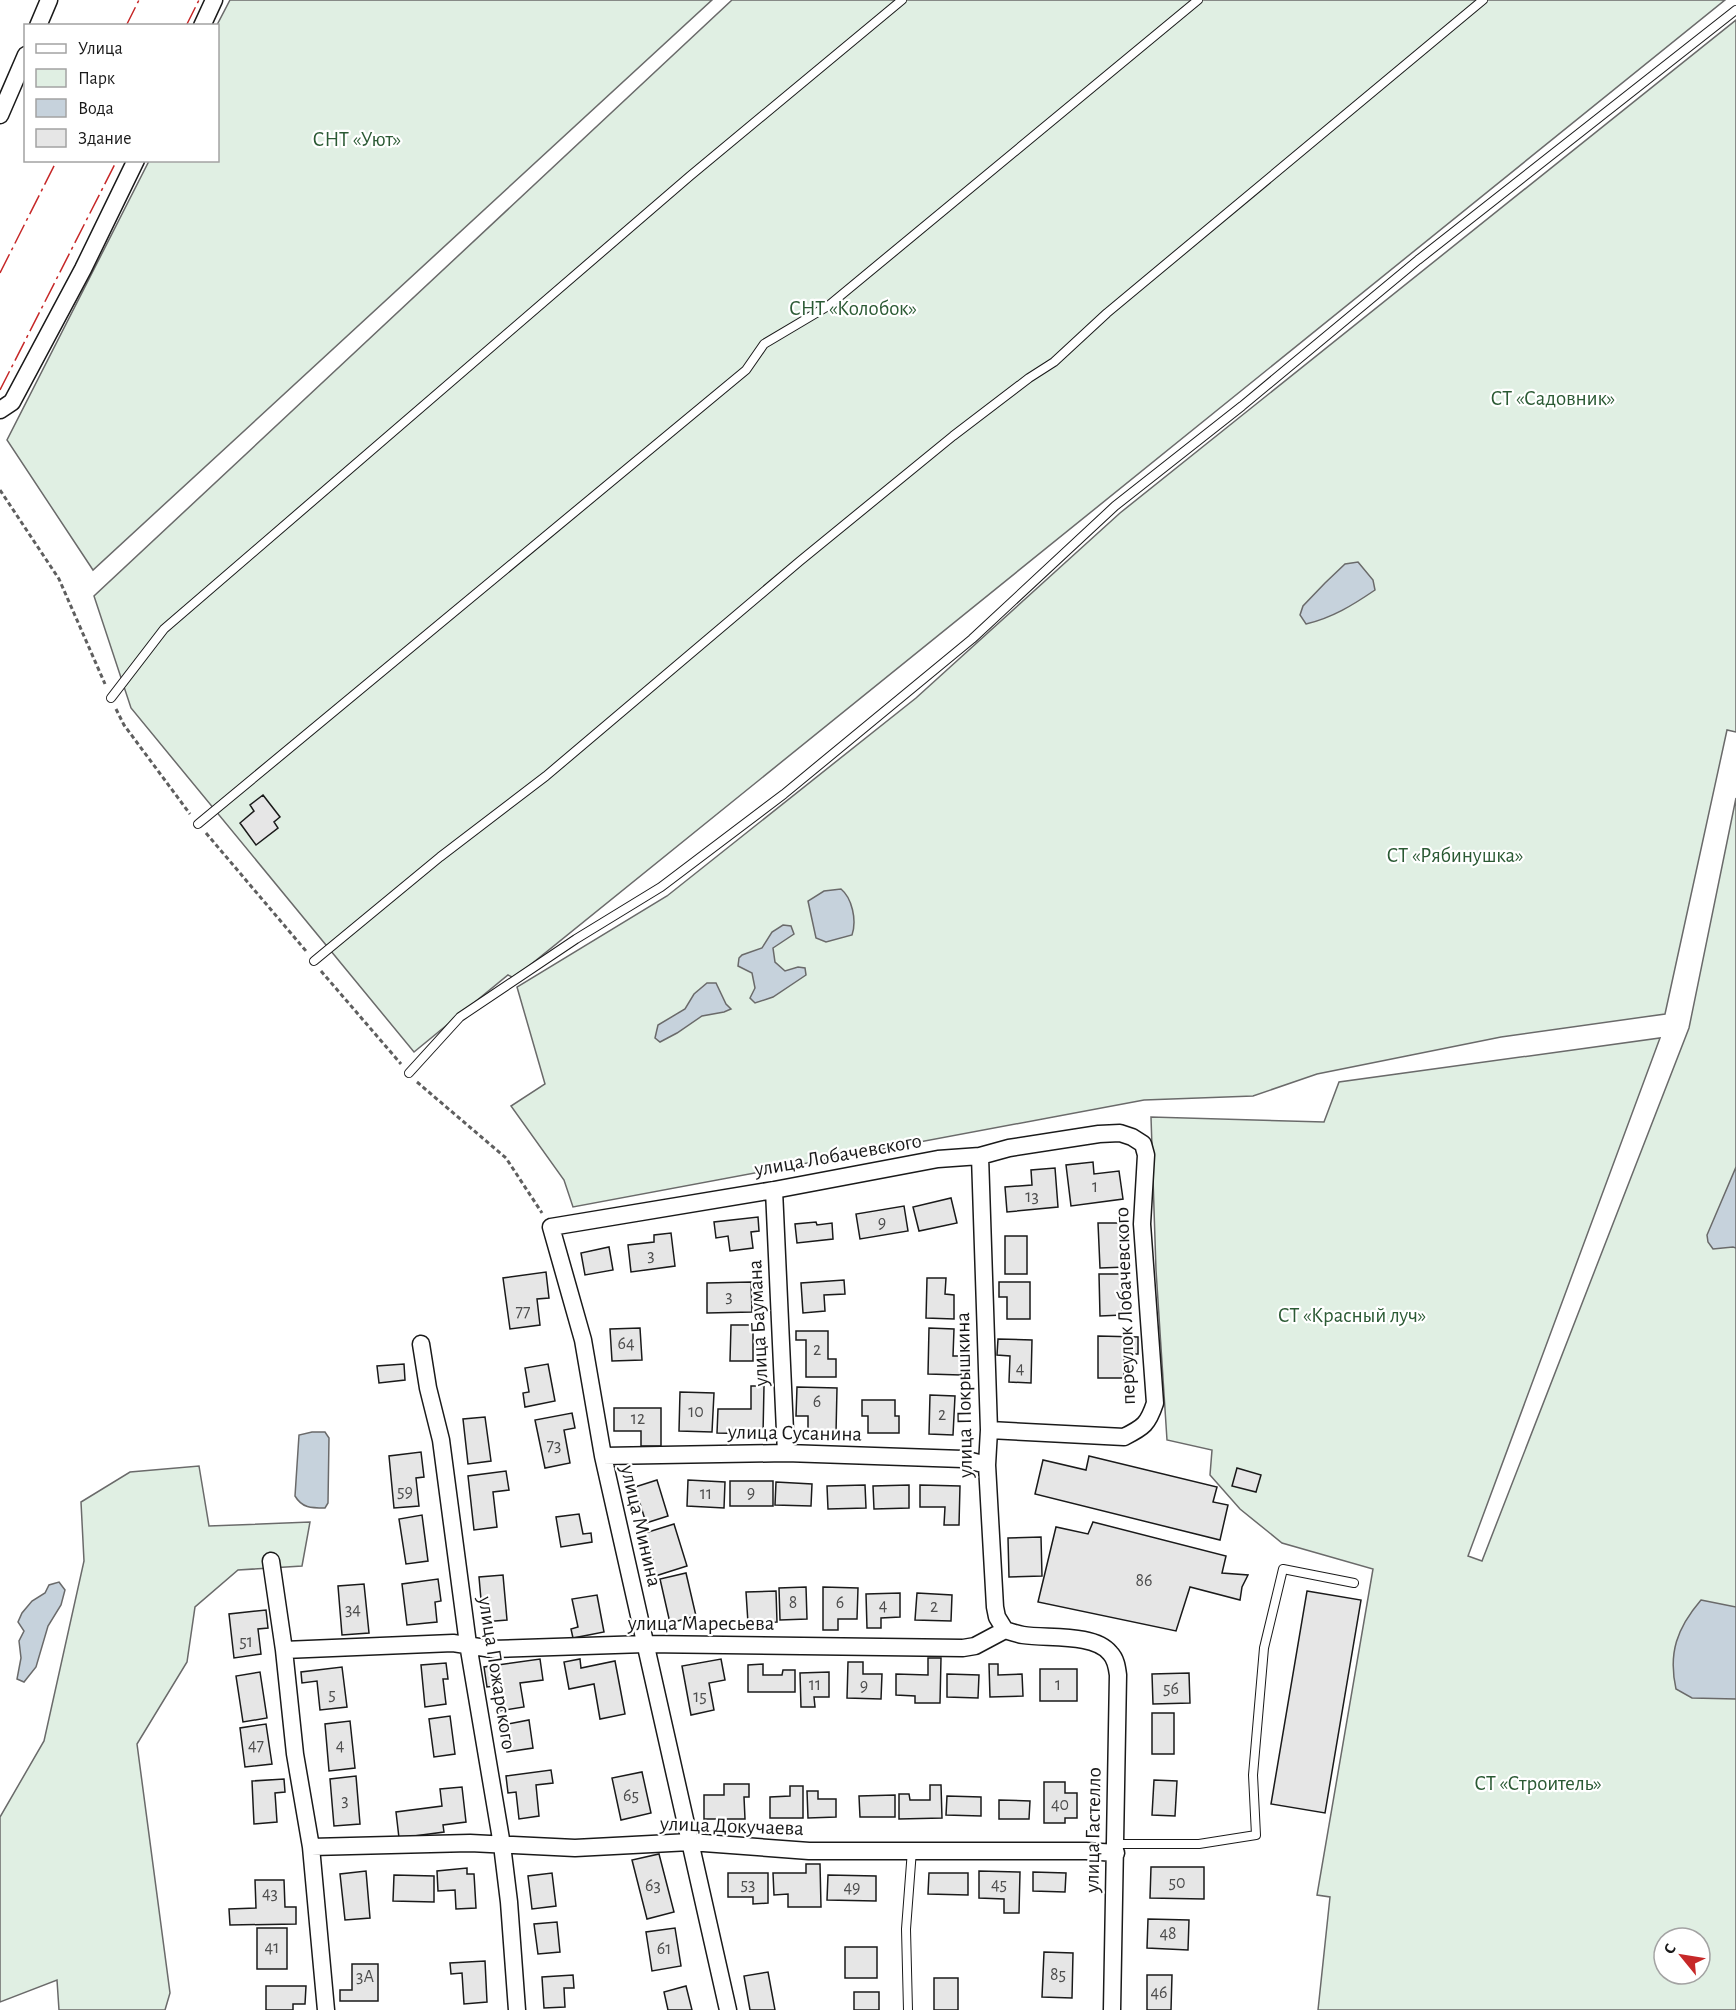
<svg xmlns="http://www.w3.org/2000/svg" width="1736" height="2010" viewBox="0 0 1736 2010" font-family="'Alegreya Sans',sans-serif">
  <rect width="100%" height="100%" fill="#fff"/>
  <path fill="#e0efe3" stroke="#6a6a6a" stroke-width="1.5" fill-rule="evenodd" d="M230,0H712L93,570L7,440L149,161L218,160L217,25Z
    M732,0H1725L514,978L508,975L414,1052L131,708L94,596Z
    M1736,20V732L1727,730L1665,1014L1501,1037L1317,1074L1253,1096L1144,1100L573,1207L564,1180L511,1106L545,1084L517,987L667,896L916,698L1120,513Z
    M1736,798V2010H1318L1330,1897L1317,1895L1373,1569L1282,1543L1240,1509L1210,1475L1212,1450L1167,1440L1156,1270L1151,1117L1324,1122L1339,1082L1660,1038L1468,1556L1482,1561L1689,1028ZM1664,1938H1700V1974H1664Z
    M199,1466L209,1526L310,1522L302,1566L238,1570L195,1607L187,1662L137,1744L170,1993L165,2010H59L57,1980L0,2002V1817L44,1741L84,1561L81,1502L130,1472Z"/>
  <path fill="#c6d2dc" stroke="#6a6a6a" stroke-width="1.5" d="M1358,562L1373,580L1375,590C1353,605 1332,618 1306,624L1300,615L1303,606L1325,583L1345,564Z
    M841,889C852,898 857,920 852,935L826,942L816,938L808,901L824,891Z
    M783,925L791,926L794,934L773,948L775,962L785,971L798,967L805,968L806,975L773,997L755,1003L750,998L755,988L752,973L738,966L739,958L742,955L762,948L772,932Z
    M707,983H716L726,1004L731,1009L724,1012L702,1016L677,1033L660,1042L655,1038L658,1025L685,1009L694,994Z
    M1736,1167V1248L1733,1247L1713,1249L1708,1242L1707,1235Z
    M312,1432H325L329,1438L328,1503L325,1508C311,1508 302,1508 295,1496L299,1435Z
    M59,1582L65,1590L61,1605L48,1626L36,1667L24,1682L17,1679L21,1658L19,1641L24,1631L18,1622L22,1613L32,1601L45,1593L49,1585Z
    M1701,1600L1736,1607V1699L1692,1698L1676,1689C1668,1653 1677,1628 1701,1600Z"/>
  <path fill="#e6e6e6" stroke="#1a1a1a" stroke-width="1.5" d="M263,795L280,817L274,822L278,828L256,845L240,823L254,811L250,805Z
    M1093,1162L1094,1174L1119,1171L1123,1199L1071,1206L1066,1165Z
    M1055,1168L1058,1207L1007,1212L1005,1187L1032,1185L1031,1170Z
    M951,1198L957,1223L919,1231L913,1207Z
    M904,1206L908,1231L860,1239L856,1214Z
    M758,1217L759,1231L751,1232L753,1248L730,1251L728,1236L716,1238L714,1222Z
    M816,1222L817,1225L832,1223L833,1239L797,1243L795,1224Z
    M1098,1223H1120L1121,1254L1127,1253V1267L1100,1268Z
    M671,1233L675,1266L631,1272L628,1245L654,1242V1235Z
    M1005,1236H1027V1274H1005Z
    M609,1247L613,1270L585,1275L581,1253Z
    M546,1272L549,1298L537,1299L540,1325L510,1329L503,1278Z
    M1099,1274H1121L1122,1315L1100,1316Z
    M927,1278H946L945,1294L954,1295V1319L926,1318Z
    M844,1280L845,1294L824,1295L825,1311L803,1313L801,1283Z
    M751,1282L752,1312L707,1313V1283Z
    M999,1282H1030V1319H1007V1297H999Z
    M731,1325H753V1361H730Z
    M640,1328L642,1360L612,1361L610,1329Z
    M929,1328L954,1329L953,1356H962L961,1375L928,1374Z
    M796,1331H828V1359H836V1377H806V1340H796Z
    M1098,1336L1138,1337V1354H1124V1378H1098Z
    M998,1339L1032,1340L1031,1383L1009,1382L1010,1356L997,1355Z
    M404,1364L405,1380L379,1383L377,1366Z
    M548,1364L555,1401L525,1407L523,1393L529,1392L525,1368Z
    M751,1386H764L763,1434L717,1433L718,1409H751Z
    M797,1387L837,1388L836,1433L808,1432V1416H796Z
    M680,1392L714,1393L712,1432L679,1431Z
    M930,1395L955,1396L953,1435L929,1434Z
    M862,1400H895V1416H899V1433H868V1416H862Z
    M614,1408H661V1446H641V1431H614Z
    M572,1413L575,1428L564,1430L570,1463L545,1468L535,1420Z
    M485,1417L491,1461L468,1464L463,1419Z
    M421,1452L424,1477L416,1478L419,1506L394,1508L389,1456Z
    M1089,1456L1217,1487L1213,1502L1228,1505L1220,1540L1035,1494L1043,1460L1086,1470Z
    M1237,1468L1261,1475L1256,1492L1232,1486Z
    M506,1471L509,1490L493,1492L497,1527L474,1530L468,1476Z
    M657,1480L668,1516L646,1523L635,1487Z
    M688,1480L725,1482L724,1508L687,1506Z
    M730,1481H773V1506H730Z
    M776,1482L812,1484L811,1506L775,1505Z
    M865,1485L866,1508L828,1509L827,1486Z
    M909,1485V1508L874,1509L873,1486Z
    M920,1485L960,1486L959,1525H944L945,1507H920Z
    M579,1514L583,1534L591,1533L592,1542L561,1547L556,1517Z
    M422,1515L428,1561L406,1564L399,1519Z
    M1093,1522L1226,1556L1222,1573L1248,1575L1242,1587L1240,1600L1190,1587L1176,1631L1038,1602L1056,1527L1088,1534Z
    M674,1524L687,1566L649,1578L644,1562L653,1559L645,1533Z
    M1041,1537L1042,1576L1009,1577L1008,1538Z
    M686,1573L696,1616L670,1623L660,1579Z
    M503,1575L507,1620L483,1622L479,1577Z
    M438,1579L441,1601L435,1602L437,1622L407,1625L402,1584Z
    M364,1584L369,1633L342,1635L338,1586Z
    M806,1587L807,1619L780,1620L779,1588Z
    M823,1587L858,1588L857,1619H838V1630H823Z
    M776,1591L777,1622L748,1623L746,1592Z
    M1307,1591L1361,1600L1325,1813L1271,1804Z
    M900,1593V1617L881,1618V1628H867L866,1594Z
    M917,1593L952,1595L951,1621L915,1620Z
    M597,1595L604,1632L573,1638L571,1629L578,1627L572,1599Z
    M266,1610L268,1628L258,1629L261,1654L234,1658L229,1614Z
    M928,1658H941L940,1703H915V1696L896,1695V1674L928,1675Z
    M540,1659L543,1680L520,1683L524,1707L499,1711L495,1686L487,1687L484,1667Z
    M580,1659L581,1668L615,1661L625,1714L600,1719L594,1684L569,1689L564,1662Z
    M721,1659L725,1680L709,1683L714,1710L691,1715L682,1666Z
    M848,1662H863V1674H882L881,1699L847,1698Z
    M446,1663L448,1679H443L446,1704L425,1707L421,1665Z
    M763,1664V1675H782L783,1670H795V1692H748V1665Z
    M989,1664H998V1675L1022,1674L1023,1696L990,1697Z
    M342,1667L347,1707L320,1710L317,1681L302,1683L301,1672Z
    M1040,1669H1077V1701H1040Z
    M260,1672L267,1718L243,1722L236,1676Z
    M829,1672V1697H814L815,1707H801L800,1673Z
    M1189,1673L1190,1703L1153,1704L1152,1674Z
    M947,1674L979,1675L978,1698L947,1697Z
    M1152,1713H1174V1754H1152Z
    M450,1716L455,1754L434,1757L429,1719Z
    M529,1720L533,1748L507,1752L502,1725Z
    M350,1721L355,1768L329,1771L325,1724Z
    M266,1724L272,1764L245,1767L240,1728Z
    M551,1770L553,1783L536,1785L539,1816L519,1819L516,1792L508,1793L506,1776Z
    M642,1772L651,1813L621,1820L612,1778Z
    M356,1776L360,1824L334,1826L330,1779Z
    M284,1779L285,1792L275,1793L277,1822L254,1824L252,1781Z
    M1154,1780L1177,1781L1175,1816L1152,1815Z
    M1044,1782H1065V1793H1077V1818H1065V1823H1044Z
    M724,1784H749V1797H744L745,1819H704V1795H724Z
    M930,1785H941L942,1818L899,1819V1794H909L910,1800H930Z
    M790,1786H803V1818H770V1797L790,1796Z
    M462,1787L466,1822L443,1825L444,1832L399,1838L396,1812L442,1806L440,1789Z
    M807,1791H818V1799H836V1817L808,1818Z
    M895,1795V1817H860L859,1796Z
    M947,1796L981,1797V1816L946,1815Z
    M999,1800L1030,1801L1029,1819H999Z
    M659,1854L674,1912L647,1919L632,1860Z
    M806,1864H820L821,1907H788V1894L774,1895L773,1873H806Z
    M1151,1867H1204V1899L1150,1898Z
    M467,1868V1874H474L476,1908L456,1909L455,1890L438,1891L437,1871Z
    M366,1871L370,1918L345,1920L340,1874Z
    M979,1871L1020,1872L1019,1913H1004V1899L979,1898Z
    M1033,1872L1066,1873L1065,1892L1033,1891Z
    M552,1873L556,1906L532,1909L528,1876Z
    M728,1873H768V1903L753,1904V1897H728Z
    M929,1873H968V1895L928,1894Z
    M394,1875L434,1876V1902L393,1901Z
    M828,1875L876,1876V1901L827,1900Z
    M255,1880H284L285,1907H296V1924L230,1925L229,1909L256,1908Z
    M1148,1919L1189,1920L1188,1950L1147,1948Z
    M557,1922L560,1952L538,1954L534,1924Z
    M257,1928H287V1969H257Z
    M675,1928L681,1966L652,1971L646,1932Z
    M845,1947H877V1978H845Z
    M1044,1952L1073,1953L1072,1998L1042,1997Z
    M485,1961L487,2002L464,2004L462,1973L451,1974L450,1963Z
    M352,1964H378V2001H340V1990H352Z
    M768,1972L775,2010H750L744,1976Z
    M573,1975L574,1988H564L565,2007L544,2008L542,1977Z
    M1147,1975H1172L1171,2010H1147Z
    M934,1978H958V2010H934Z
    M266,1986H306L305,2004H293V2010H266Z
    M686,1986L692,2010H668L664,1992Z
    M854,1992H879V2010H854Z"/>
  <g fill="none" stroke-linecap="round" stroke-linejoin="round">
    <defs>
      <path id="service" d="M111,698L164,629L690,176L902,0
        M198,824L746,370L764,344L828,306L1198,0
        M314,961L440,857L546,776L800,561L953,436L1029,378L1054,362L1107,313L1483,0
        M409,1073L460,1017L576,939L661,887L784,794L972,639L1115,506L1242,406L1418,260L1736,10
        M1116,1844H1199L1256,1835L1253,1775L1264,1648L1283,1569L1354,1583
        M908,2010L906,1929L912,1850"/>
      <path id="minor" d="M38,26L49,0
        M202,26L214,0
        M0,115L26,55
        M0,410L12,402L83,269L136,160
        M980,1156L989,1430L987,1465L995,1607L997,1617L1005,1630
        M774,1190L786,1453
        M421,1344L428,1388L441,1440L468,1644L502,1845L509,1902L517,2010
        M603,1456L786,1453L963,1459L987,1465
        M271,1561L284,1650L295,1754L311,1847L326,2010
        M284,1650L453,1643L492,1649L645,1644L963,1648L975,1646L1005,1630C1011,1632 1017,1634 1023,1635C1047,1639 1094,1633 1110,1653C1116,1659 1117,1667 1118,1675L1112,2010
        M311,1847L470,1843L575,1848L690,1842L809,1851H1086L1116,1853
        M728,2010L603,1456L583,1340L551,1227L774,1190L938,1159L980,1156L1009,1148L1099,1134L1120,1133L1132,1137L1143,1144L1146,1155L1142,1224L1155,1403C1148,1424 1144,1427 1124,1437L989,1430"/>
    </defs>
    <use href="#service" stroke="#1a1a1a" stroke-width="10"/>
    <use href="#minor" stroke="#1a1a1a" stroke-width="19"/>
    <path stroke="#5f5f5f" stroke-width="3" stroke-dasharray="4.5 3" stroke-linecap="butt" d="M0,490L59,579L105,684
      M116,709L124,725L190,814
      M206,833L306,951
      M321,971L401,1064
      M417,1082L506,1158L542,1213"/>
    <use href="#service" stroke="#fff" stroke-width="8"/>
    <use href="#minor" stroke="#fff" stroke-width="16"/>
    <path stroke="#c62828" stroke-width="1.5" stroke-dasharray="21 4.5 3 4.5" stroke-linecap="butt" d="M126,26L139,0
      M186,26L199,0
      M0,273L57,160
      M0,390L117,160"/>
  </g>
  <g text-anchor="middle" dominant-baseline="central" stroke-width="4.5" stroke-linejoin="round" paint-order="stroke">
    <g font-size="18" fill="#4d4d4d">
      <text x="1095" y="1187">1</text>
      <text x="1032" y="1197">13</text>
      <text x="882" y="1223">9</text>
      <text x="651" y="1256">3</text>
      <text x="729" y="1297">3</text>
      <text x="523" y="1312">77</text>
      <text x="626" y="1344">64</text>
      <text x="817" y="1350">2</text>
      <text x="1020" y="1369">4</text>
      <text x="817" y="1402">6</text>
      <text x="696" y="1412">10</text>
      <text x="942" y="1415">2</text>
      <text x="638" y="1419">12</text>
      <text x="554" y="1446">73</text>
      <text x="405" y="1492">59</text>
      <text x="751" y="1493">9</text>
      <text x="706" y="1494">11</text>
      <text x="1144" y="1581">86</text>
      <text x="793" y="1603">8</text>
      <text x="840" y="1603">6</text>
      <text x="883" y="1606">4</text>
      <text x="934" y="1607">2</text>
      <text x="353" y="1610">34</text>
      <text x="246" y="1642">51</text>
      <text x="815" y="1685">11</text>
      <text x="1058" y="1685">1</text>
      <text x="864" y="1686">9</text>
      <text x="1171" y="1689">56</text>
      <text x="332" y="1695">5</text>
      <text x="700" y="1697">15</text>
      <text x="256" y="1746">47</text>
      <text x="340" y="1746">4</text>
      <text x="631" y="1796">65</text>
      <text x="345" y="1801">3</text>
      <text x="1060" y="1805">40</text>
      <text x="1177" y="1883">50</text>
      <text x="748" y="1885">53</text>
      <text x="999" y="1885">45</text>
      <text x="653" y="1886">63</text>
      <text x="852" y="1888">49</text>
      <text x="270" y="1894">43</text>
      <text x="1168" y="1934">48</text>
      <text x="272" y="1948">41</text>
      <text x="664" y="1949">61</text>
      <text x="1058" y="1975">85</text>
      <text x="365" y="1977">3А</text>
      <text x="1159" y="1993">46</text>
    </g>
    <g font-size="21" fill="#2b5a34" stroke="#fff">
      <text x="357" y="139">СНТ «Уют»</text>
      <text x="853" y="308">СНТ «Колобок»</text>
      <text x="1553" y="398">СТ «Садовник»</text>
      <text x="1455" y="855">СТ «Рябинушка»</text>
      <text x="1352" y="1315">СТ «Красный луч»</text>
      <text x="1538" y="1783">СТ «Строитель»</text>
    </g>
    <g font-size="21" fill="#1a1a1a" stroke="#fff">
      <text transform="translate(838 1155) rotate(-10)">улица Лобачевского</text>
      <text transform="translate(1125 1306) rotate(-92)">переулок Лобачевского</text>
      <text transform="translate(758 1323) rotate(-93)">улица Баумана</text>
      <text transform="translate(964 1395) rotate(-91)">улица Покрышкина</text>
      <text transform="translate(795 1433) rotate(1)">улица Сусанина</text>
      <text transform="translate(641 1526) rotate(77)">улица Минина</text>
      <text x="701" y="1623">улица Маресьева</text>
      <text transform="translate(497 1673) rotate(81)">улица Пожарского</text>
      <text transform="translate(732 1826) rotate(2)">улица Докучаева</text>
      <text transform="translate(1093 1830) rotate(-89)">улица Гастелло</text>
    </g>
  </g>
  <rect x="24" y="24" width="195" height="138" fill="#ffffff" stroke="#a3a3a3" stroke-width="1.5"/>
  <rect x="36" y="44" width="30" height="9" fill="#ffffff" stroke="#a3a3a3" stroke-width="1.5"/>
  <text x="78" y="54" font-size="18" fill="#1a1a1a">Улица</text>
  <rect x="36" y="69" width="30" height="18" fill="#e0efe3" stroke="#a3a3a3" stroke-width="1.5"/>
  <text x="78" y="84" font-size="18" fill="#1a1a1a">Парк</text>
  <rect x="36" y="99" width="30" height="18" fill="#c6d2dc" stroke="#a3a3a3" stroke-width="1.5"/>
  <text x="78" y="114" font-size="18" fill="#1a1a1a">Вода</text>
  <rect x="36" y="129" width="30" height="18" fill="#e6e6e6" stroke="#a3a3a3" stroke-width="1.5"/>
  <text x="78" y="144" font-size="18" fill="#1a1a1a">Здание</text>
  <g transform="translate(1682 1956) rotate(300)"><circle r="28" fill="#ffffff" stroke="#a3a3a3" stroke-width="1.5"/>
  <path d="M0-4.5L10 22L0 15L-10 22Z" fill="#c62828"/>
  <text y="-9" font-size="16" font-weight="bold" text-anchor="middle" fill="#1a1a1a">С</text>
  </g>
</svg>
